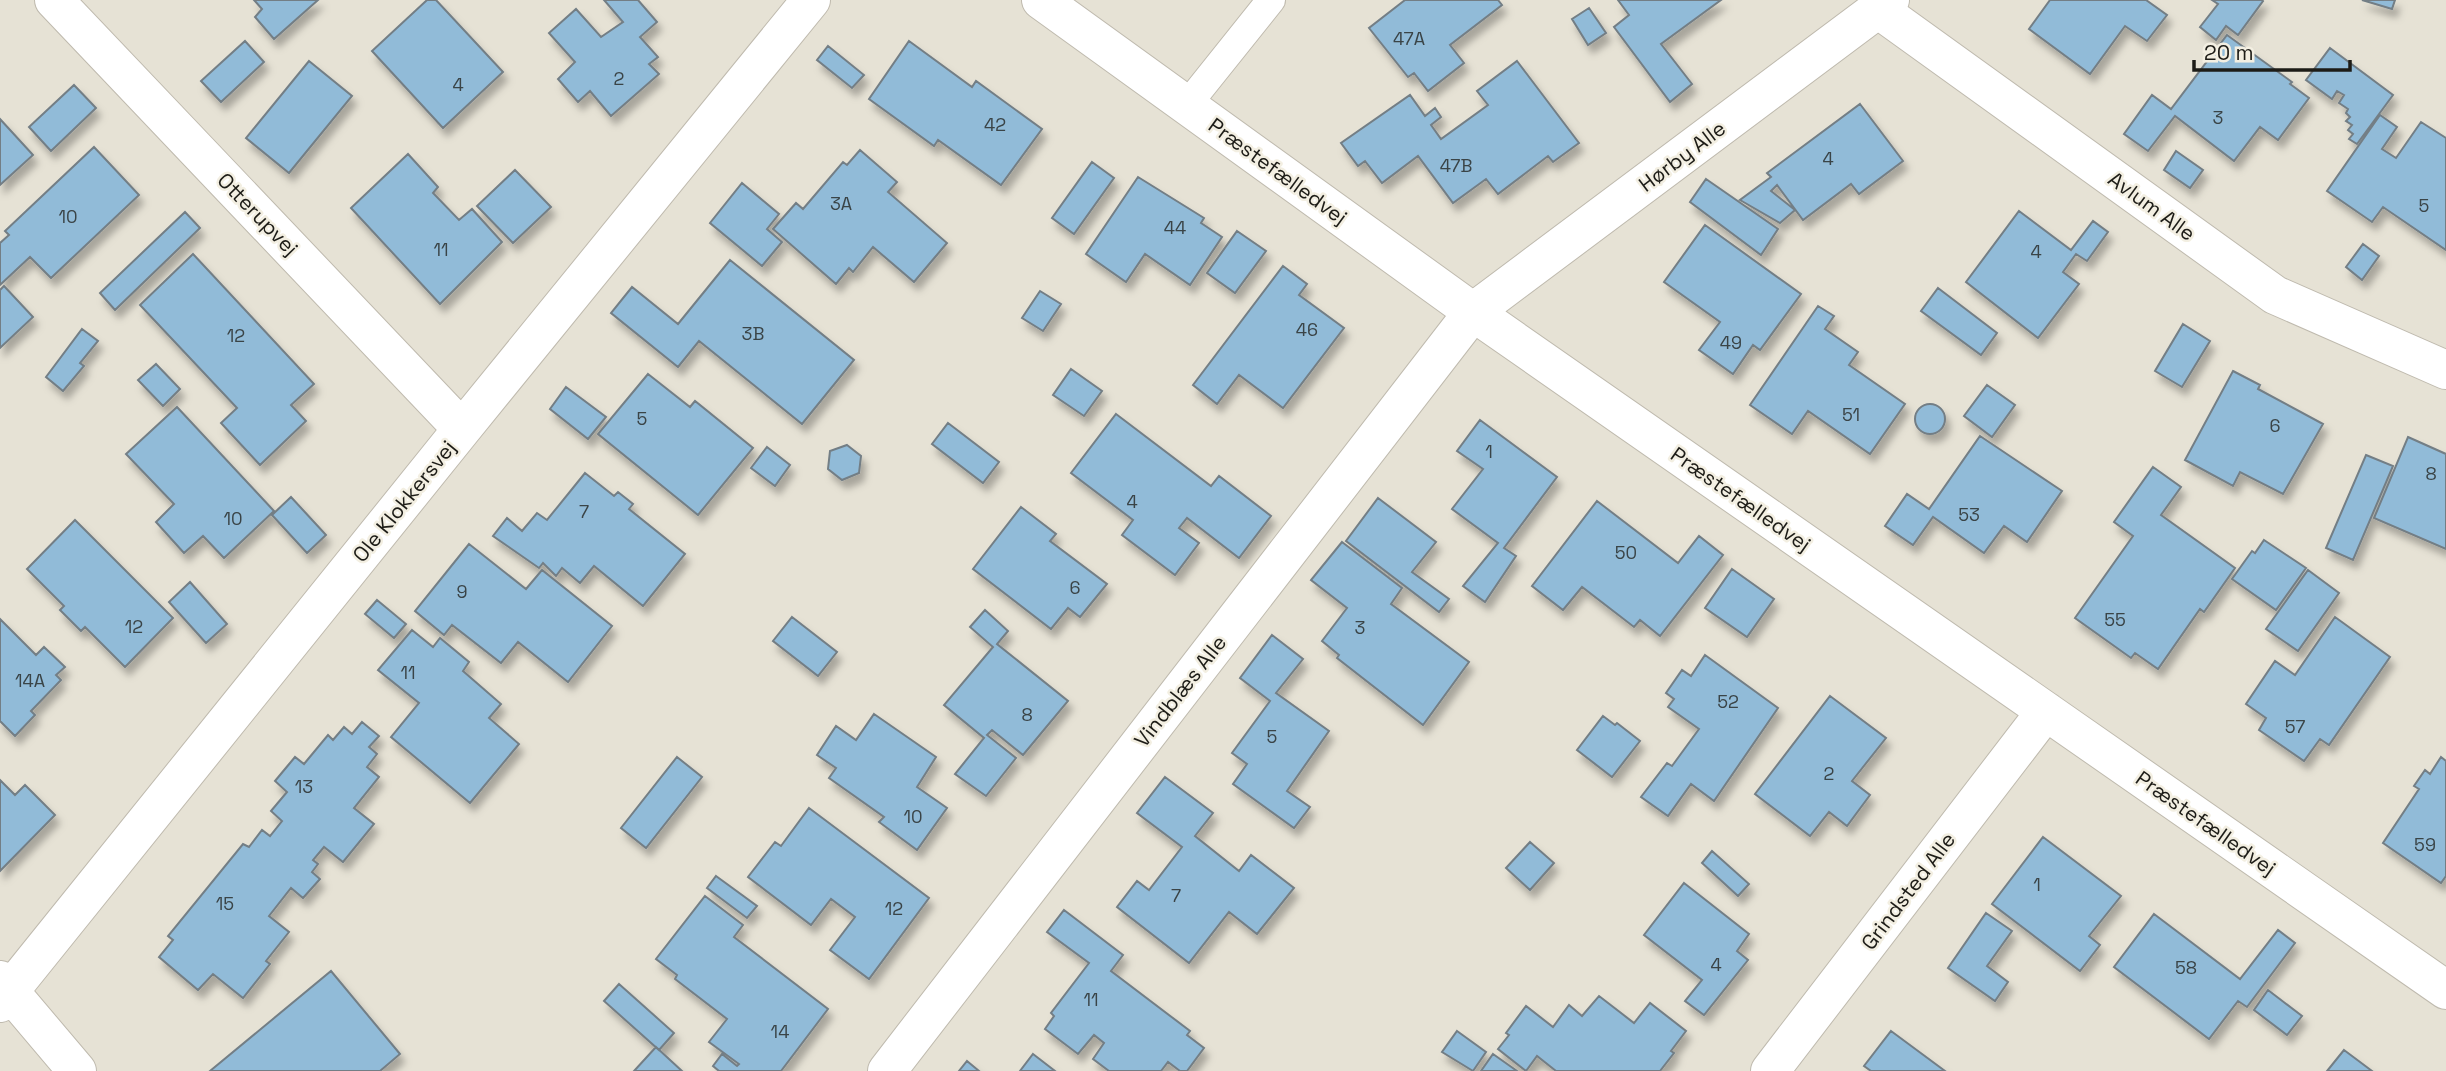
<svg xmlns="http://www.w3.org/2000/svg" width="2446" height="1071" viewBox="0 0 2446 1071" font-family="'Space Grotesk',sans-serif">
  <defs>
    <filter id="shadow"><feDropShadow dx="4.5" dy="8" stdDeviation="3.5" flood-color="#0004"/></filter>
  </defs>
  <rect width="100%" height="100%" fill="#e6e2d5"/>
  <path fill="#91bbd8" stroke="#737e85" stroke-width="2" filter="url(#shadow)" d="M254,0H318L274,39L255,17L262,9Z
    M427,0H436L503,72L443,128L372,51Z
    M604,0H638L657,22L640,37L658,57L649,64L659,74L611,116L590,91L578,102L558,79L575,62L549,33L576,9L601,37L623,22Z
    M1405,0H1498L1502,5L1450,45L1464,63L1428,91L1414,73L1408,77L1369,28Z
    M1618,0H1721L1661,44L1692,84L1670,102L1614,27L1629,15Z
    M2050,0H2146L2167,15L2147,41L2125,26L2090,74L2029,29Z
    M2212,0H2262L2263,1L2238,35L2226,26L2216,40L2200,27L2218,4Z
    M2362,0H2395L2392,9Z
    M1589,8L1606,33L1588,45L1572,19Z
    M2227,35L2292,82L2290,84L2309,98L2278,140L2260,127L2234,161L2175,116L2148,151L2124,134L2152,95L2171,109Z
    M245,41L264,62L221,102L201,81Z
    M909,41L972,87L976,81L1042,129L1001,185L938,140L934,146L869,99Z
    M828,46L864,75L852,88L817,60Z
    M2330,48L2393,95L2357,144L2349,139L2353,134L2348,130L2352,125L2346,121L2350,117L2346,113L2348,109L2339,103L2344,95L2337,91L2332,99L2306,80Z
    M309,61L352,96L289,173L246,138Z
    M1517,61L1579,143L1553,162L1548,156L1498,194L1486,179L1453,203L1418,156L1382,183L1365,161L1358,166L1341,143L1410,95L1425,116L1435,108L1441,117L1431,125L1441,139L1488,105L1477,91Z
    M74,85L96,108L51,151L29,127Z
    M1860,104L1903,161L1859,194L1851,184L1803,220L1777,185L1771,191L1795,210L1780,223L1740,200L1771,177L1767,173Z
    M2380,115L2397,127L2382,149L2396,158L2421,122L2446,138V250L2383,207L2372,222L2327,191Z
    M0,119L33,155L0,185Z
    M94,147L139,195L51,278L30,257L0,285V243L9,235L5,231Z
    M860,150L897,182L888,192L947,243L914,282L873,247L853,272L849,268L836,284L773,229L796,203L803,209L843,162L847,165Z
    M2176,151L2203,170L2190,188L2164,170Z
    M408,154L438,187L433,193L459,220L472,209L502,242L440,304L351,208Z
    M1092,162L1114,178L1074,234L1052,218Z
    M515,170L551,207L513,243L477,206Z
    M1138,177L1204,218L1201,223L1222,237L1190,285L1145,254L1126,282L1086,254Z
    M1706,179L1778,229L1761,255L1690,202Z
    M742,183L779,214L767,229L782,242L762,266L710,223Z
    M2019,211L2071,250L2093,221L2108,232L2087,261L2076,254L2063,272L2079,284L2038,338L1966,282Z
    M185,212L200,228L115,310L100,293Z
    M1705,225L1801,294L1760,350L1753,345L1733,374L1699,350L1720,322L1664,282Z
    M1237,231L1266,251L1235,293L1207,273Z
    M2363,244L2379,256L2362,280L2346,267Z
    M193,254L314,384L291,405L306,421L260,465L221,423L237,408L140,305Z
    M730,260L854,360L802,424L699,341L678,367L611,313L632,287L678,324Z
    M1283,266L1307,284L1299,295L1344,328L1283,408L1239,375L1217,404L1193,385Z
    M4,286L33,317L0,348V290Z
    M1938,288L1997,333L1981,355L1921,311Z
    M1040,291L1061,304L1043,331L1022,318Z
    M1818,306L1834,316L1825,329L1858,352L1849,365L1905,404L1870,454L1808,411L1792,434L1750,405Z
    M2183,324L2210,341L2182,387L2155,371Z
    M82,329L98,341L80,363L84,366L63,391L46,377Z
    M156,364L180,389L163,406L138,380Z
    M1071,369L1102,391L1084,416L1053,395Z
    M2233,371L2260,385L2258,389L2323,424L2283,494L2240,472L2233,486L2185,460Z
    M648,374L690,407L695,401L753,448L698,515L598,434Z
    M1987,385L2015,405L1992,437L1964,416Z
    M566,387L606,417L588,439L550,409Z
    M1915 419a15 15 0 1 1 30 0a15 15 0 1 1-30 0Z
    M177,407L274,511L224,558L203,536L184,553L156,522L174,504L126,454Z
    M1116,414L1211,486L1219,476L1271,516L1239,558L1187,518L1179,528L1199,543L1175,575L1122,535L1133,520L1071,473Z
    M1480,420L1557,477L1504,548L1516,556L1485,602L1463,586L1498,543L1452,509L1483,469L1457,451Z
    M948,423L999,462L983,483L932,444Z
    M1980,436L2062,491L2027,542L2004,526L1984,553L1933,517L1913,545L1885,526L1907,494L1929,509Z
    M2408,437L2446,454V549L2374,518Z
    M847,445L861,456L859,473L842,480L828,469L830,451Z
    M767,447L790,465L775,486L751,468Z
    M2366,455L2393,466L2353,560L2326,548Z
    M2153,467L2181,487L2161,515L2235,568L2204,612L2200,609L2158,669L2135,653L2131,658L2075,618L2133,536L2114,522Z
    M585,473L614,496L618,492L633,504L629,509L685,554L643,606L594,566L580,583L562,568L556,576L543,563L539,568L493,536L507,518L522,531L537,513L547,520Z
    M291,497L326,535L307,553L272,515Z
    M1378,498L1436,542L1412,572L1449,599L1439,612L1346,541Z
    M1597,501L1678,563L1699,536L1723,555L1660,636L1640,620L1634,627L1582,587L1563,610L1532,586Z
    M1021,507L1056,534L1050,541L1107,584L1080,617L1068,608L1051,629L973,569Z
    M75,520L173,618L125,667L85,627L81,631L60,610L64,606L27,569Z
    M2264,540L2306,568L2276,610L2232,579L2252,551L2255,553Z
    M1342,542L1402,588L1391,604L1469,662L1423,725L1337,658L1339,655L1322,641L1347,608L1311,580Z
    M469,544L526,589L542,570L612,626L568,682L518,642L501,663L452,625L444,635L415,611Z
    M1732,569L1774,599L1747,637L1705,608Z
    M2308,570L2339,593L2298,651L2266,629Z
    M190,582L227,624L206,643L169,602Z
    M377,600L406,624L394,638L365,614Z
    M985,610L1008,631L997,644L1068,701L1023,755L992,730L987,735L1016,758L986,796L955,774L984,738L944,705L993,647L970,627Z
    M792,617L837,652L818,676L773,641Z
    M2335,617L2390,657L2329,745L2320,739L2304,761L2259,730L2266,718L2246,704L2275,661L2295,675Z
    M0,619L36,655L44,647L65,667L56,675L61,680L31,711L35,715L15,736L0,721Z
    M412,630L433,647L440,638L469,662L463,671L501,704L489,718L519,744L470,803L391,737L419,703L378,670Z
    M1272,635L1303,659L1276,693L1329,731L1287,791L1310,807L1294,828L1233,784L1247,764L1232,753L1270,701L1240,678Z
    M1705,655L1778,708L1714,801L1691,784L1668,816L1641,797L1667,763L1672,766L1699,729L1668,707L1674,699L1666,693L1682,670L1691,676Z
    M1830,696L1886,738L1852,781L1870,795L1847,826L1829,812L1810,836L1755,794Z
    M874,714L936,757L917,787L947,808L917,850L879,822L884,817L829,778L836,768L817,755L836,726L856,740Z
    M1603,716L1615,725L1617,723L1640,741L1612,777L1577,750Z
    M362,722L379,736L369,747L377,754L367,767L379,777L354,808L374,824L343,862L324,847L313,860L318,864L312,872L320,879L303,898L291,888L269,916L289,932L266,961L270,964L243,998L213,974L198,990L159,957L173,940L168,936L243,844L249,847L262,830L270,836L282,821L271,811L287,792L275,781L295,757L304,764L328,735L333,740L344,727L352,734Z
    M677,757L702,777L646,848L621,828Z
    M2441,757L2446,761V876L2441,883L2383,843L2419,789L2414,786L2425,770L2430,774Z
    M1165,777L1213,813L1195,836L1239,871L1251,855L1294,888L1257,934L1229,912L1189,963L1117,907L1137,881L1149,890L1182,847L1137,813Z
    M0,780L15,795L25,785L55,815L0,871Z
    M809,808L929,898L869,979L830,950L855,917L831,899L811,925L748,877L775,842L781,846Z
    M2043,837L2121,896L2089,936L2100,945L2080,971L1992,904Z
    M1530,842L1554,863L1530,890L1506,868Z
    M1712,851L1749,884L1738,896L1702,863Z
    M716,876L757,906L747,918L707,888Z
    M1684,883L1749,934L1737,951L1748,960L1704,1015L1685,1001L1702,980L1644,935Z
    M705,896L743,925L734,937L828,1009L781,1071H719L713,1066L722,1054L737,1066L739,1064L709,1042L727,1019L675,979L677,975L656,959Z
    M1064,910L1123,955L1111,971L1190,1031L1187,1035L1204,1048L1187,1071H1180L1168,1062L1161,1071H1109L1093,1059L1104,1043L1094,1035L1078,1054L1045,1029L1054,1016L1051,1013L1089,963L1047,932Z
    M1986,913L2012,931L1987,966L2008,982L1995,1001L1948,968Z
    M2154,914L2240,979L2278,930L2295,943L2247,1007L2238,1001L2209,1039L2114,967Z
    M331,971L400,1054L380,1071H210Z
    M619,984L674,1033L659,1050L604,1001Z
    M2268,990L2302,1016L2287,1035L2254,1010Z
    M1599,996L1634,1023L1650,1003L1686,1031L1671,1051L1674,1053L1660,1071H1556L1537,1056L1526,1071L1498,1049L1509,1035L1506,1033L1526,1006L1553,1027L1569,1005L1582,1016Z
    M1457,1031L1486,1052L1473,1071L1442,1052Z
    M1891,1031L1945,1071H1871L1864,1066Z
    M656,1047L682,1071H634Z
    M2344,1050L2372,1071H2327Z
    M1033,1054L1055,1071H1020Z
    M1493,1054L1517,1071H1481Z
    M967,1061L979,1071H959Z"/>
  <g fill="none" stroke-linecap="round" stroke-linejoin="round">
    <defs>
      <path id="service" d="M1187,105L1271,0"/>
      <path id="minor" d="M54,0L462,429
        M1041,0L1473,312L2446,990
        M1878,9L2275,295L2446,370
        M0,980L77,1071
        M0,1003L462,429L811,0
        M887,1071L1473,312L1890,0
        M1770,1071L2046,711"/>
    </defs>
    <use href="#service" stroke="#bfbaae" stroke-width="30"/>
    <use href="#minor" stroke="#bfbaae" stroke-width="40"/>
    <use href="#service" stroke="#fff" stroke-width="28"/>
    <use href="#minor" stroke="#fff" stroke-width="38"/>
  </g>
  <g text-anchor="middle" dominant-baseline="central" stroke-width="5" stroke-linejoin="round" paint-order="stroke">
    <g font-size="18" fill="#3a4447">
      <text x="1409" y="38">47A</text>
      <text x="619" y="78">2</text>
      <text x="458" y="84">4</text>
      <text x="2218" y="117">3</text>
      <text x="995" y="124">42</text>
      <text x="1828" y="158">4</text>
      <text x="1456" y="165">47B</text>
      <text x="841" y="203">3A</text>
      <text x="2424" y="205">5</text>
      <text x="68" y="216">10</text>
      <text x="1175" y="227">44</text>
      <text x="441" y="249">11</text>
      <text x="2036" y="251">4</text>
      <text x="1307" y="329">46</text>
      <text x="753" y="333">3B</text>
      <text x="236" y="335">12</text>
      <text x="1731" y="342">49</text>
      <text x="1851" y="414">51</text>
      <text x="642" y="418">5</text>
      <text x="2275" y="425">6</text>
      <text x="1489" y="451">1</text>
      <text x="2431" y="473">8</text>
      <text x="1132" y="501">4</text>
      <text x="584" y="511">7</text>
      <text x="1969" y="514">53</text>
      <text x="233" y="518">10</text>
      <text x="1626" y="552">50</text>
      <text x="1075" y="587">6</text>
      <text x="462" y="591">9</text>
      <text x="2115" y="619">55</text>
      <text x="134" y="626">12</text>
      <text x="1360" y="627">3</text>
      <text x="408" y="672">11</text>
      <text x="30" y="680">14A</text>
      <text x="1728" y="701">52</text>
      <text x="1027" y="714">8</text>
      <text x="2295" y="726">57</text>
      <text x="1272" y="736">5</text>
      <text x="1829" y="773">2</text>
      <text x="304" y="786">13</text>
      <text x="913" y="816">10</text>
      <text x="2425" y="844">59</text>
      <text x="2037" y="884">1</text>
      <text x="1176" y="895">7</text>
      <text x="225" y="903">15</text>
      <text x="894" y="908">12</text>
      <text x="1716" y="964">4</text>
      <text x="2186" y="967">58</text>
      <text x="1091" y="999">11</text>
      <text x="780" y="1031">14</text>
    </g>
    <g font-size="21" fill="#1d1c17" stroke="#f3efe2">
      <text transform="translate(1682 156) rotate(-37)">Hørby Alle</text>
      <text transform="translate(1278 171) rotate(36)">Præstefælledvej</text>
      <text transform="translate(2152 206) rotate(36)">Avlum Alle</text>
      <text transform="translate(258 214) rotate(46)">Otterupvej</text>
      <text transform="translate(1741 499) rotate(35)">Præstefælledvej</text>
      <text transform="translate(404 501) rotate(-51)">Ole Klokkersvej</text>
      <text transform="translate(1180 691) rotate(-52)">Vindblæs Alle</text>
      <text transform="translate(2206 823) rotate(35)">Præstefælledvej</text>
      <text transform="translate(1908 891) rotate(-53)">Grindsted Alle</text>
    </g>
  </g>
  <path d="M2194 60v10h156v-10" fill="none" stroke="#1d1c17" stroke-width="3.5"/>
  <text x="2204" y="60" font-size="21" fill="#1d1c17" stroke="#f3efe2" stroke-width="5" paint-order="stroke">20 m</text>
</svg>
